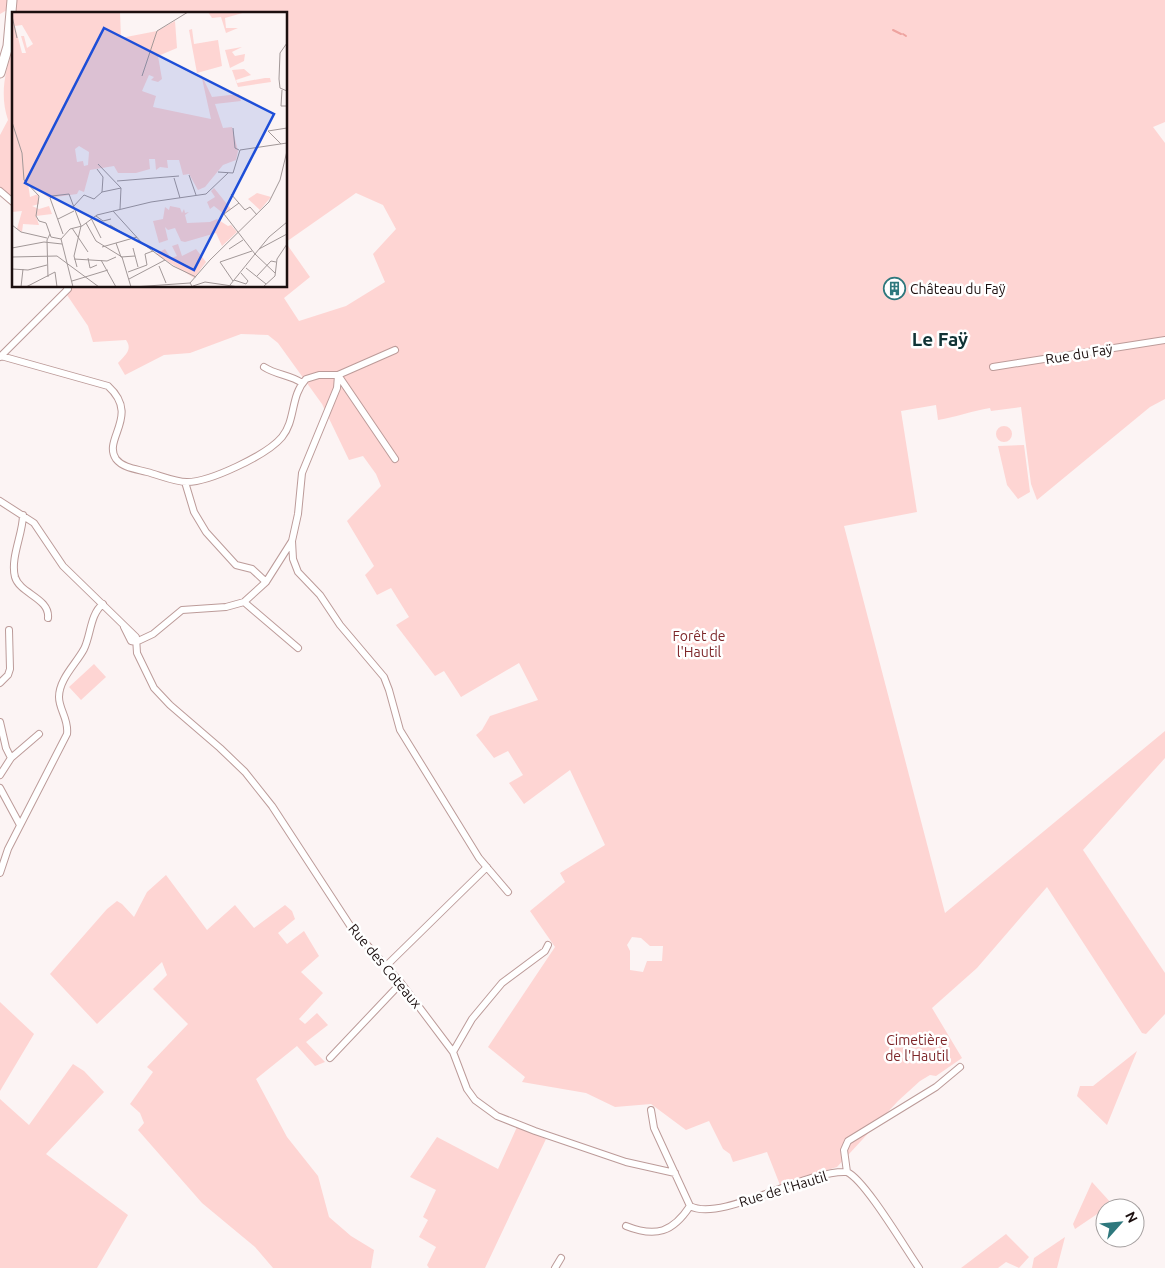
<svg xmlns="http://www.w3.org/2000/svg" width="1165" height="1268" viewBox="0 0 1165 1268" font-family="Ubuntu,sans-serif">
  <rect width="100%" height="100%" fill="#fcf4f4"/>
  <path fill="#fed5d3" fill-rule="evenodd" d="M0,0H1165V122L1153,127L1165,143V399L1150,407L1037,500L1031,484L1021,407L991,411L990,408C972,411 956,417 938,420L936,405L901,411L917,512L844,526L945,913L1165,731V758L1083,850L1165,973V1014L1146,1034L1142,1033L1047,887L977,968L932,1008L962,1058L936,1076L930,1075L920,1081L898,1101L837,1167L780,1185L767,1152L733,1162L730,1154L723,1149L709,1121L686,1130L651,1104L615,1107L586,1093L522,1082L525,1077L488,1047L555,947L530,911L565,882L560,873L605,845L570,770L524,804L509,783L523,775L508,751L494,758L476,735L482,730L490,716L538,700L519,663L461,697L444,671L435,676L396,625L409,617L391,588L377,595L365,575L374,566L347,521L381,486L376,474L363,456L349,460L322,404L278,343L268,335L241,334L190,353L164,355L125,375L118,363C125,355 133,350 126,340L93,342L88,326L67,295L70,286H286V243L310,277L284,298L299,321L346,306L385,282L373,254L396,229L383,205L356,193L286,242V14L14,15L7,10L0,14ZM632,937L641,938L650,946H663L662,961H647L643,972L630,970V951L627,945Z
    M14,48V203L0,193V135L8,120C0,97 4,71 14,48Z
    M996 434a8 8 0 1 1 16 0a8 8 0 1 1-16 0Z
    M1024,445L1030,492L1018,499L1007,485L998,446Z
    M94,664L106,677L81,700L69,687Z
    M166,875L207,930L235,905L254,928L285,905L292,911L295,919L278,933L287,944L304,931L319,956L301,972L323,993L299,1019L305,1024L317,1013L328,1025L306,1042L325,1062L315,1066L297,1046L256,1079L287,1137L318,1176L329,1217L351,1236L374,1250L371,1268H273L255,1247L202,1203L138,1130L144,1123L140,1113L130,1104L153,1072L147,1067L188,1024L153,989L167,975L162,962L97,1024L50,974L107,909L117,901L122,904L134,917L147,892Z
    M0,1002L34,1034L0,1091Z
    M1137,1051L1107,1125L1077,1096L1080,1086H1093Z
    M73,1064L84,1071L104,1092L46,1154L128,1215L97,1268H0V1099L29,1125Z
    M517,1127L546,1139L485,1268H429L427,1265L436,1247L419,1237L428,1220L423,1217L436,1190L410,1177L437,1137L498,1169Z
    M1092,1182L1112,1204L1075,1229L1073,1224Z
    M1006,1234L1029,1257L1019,1268L1006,1262L998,1268H961Z
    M1065,1237L1057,1268H1032L1034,1258Z"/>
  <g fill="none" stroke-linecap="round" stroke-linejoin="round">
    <path stroke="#eea39f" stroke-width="2" d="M893,30L901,34
      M903,34L906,36"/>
    <defs>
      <path id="street" d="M0,191L14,203
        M1,356L108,386C141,416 102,439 116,459C123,468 136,469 147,472C159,475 175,482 187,482C210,482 267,455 282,437C296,420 290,396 306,379L319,375H338L395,350
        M0,357L68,289L66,286
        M264,367C276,375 291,375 302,383
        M993,367L1165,340
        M338,375L395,459
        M185,482L194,512L206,532L236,565L252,569L266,582
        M0,501L34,523L63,566L136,637L137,653L154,688L170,705L220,748L245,772L272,806L351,927L401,983L453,1052L467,1089L475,1100L497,1116L535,1131L626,1162L675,1173
        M23,515C23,534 10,558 15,577C20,594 50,598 48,618
        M292,541L293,559L298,572L320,595L340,625L384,677L389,690L400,730L479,858L508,892
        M244,602L298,648
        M124,627L131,641L136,642
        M136,642L153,634L182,610L226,607L244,602L266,582L292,541L298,514L302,473L337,388L338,375
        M0,683L8,675L10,669L9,630
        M0,722L6,748L11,758L0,775
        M11,758L39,734
        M0,788L20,825
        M0,873L8,849L67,734C69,719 59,710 59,697C59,679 76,664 84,649C91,635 90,614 103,604
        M386,966L487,867
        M453,1052L472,1019L502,983L545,951L548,945
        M330,1058L401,983
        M651,1110L654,1128L690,1206
        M847,1172L844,1150L848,1141L936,1087L960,1067
        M690,1206C721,1223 807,1169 847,1172C865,1180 905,1248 919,1268
        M626,1226C656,1238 673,1232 690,1206
        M555,1268L561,1258"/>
      <path id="secondary" d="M0,73L8,46L12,0"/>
    </defs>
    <use href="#street" stroke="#bc9b99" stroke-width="8"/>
    <use href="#secondary" stroke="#bc9b99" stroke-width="11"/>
    <use href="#street" stroke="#fff" stroke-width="6"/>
    <use href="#secondary" stroke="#fff" stroke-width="9"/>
  </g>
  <defs>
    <symbol id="building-ring" viewBox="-11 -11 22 22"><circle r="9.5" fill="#fff" stroke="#2e787d" stroke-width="1.5"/><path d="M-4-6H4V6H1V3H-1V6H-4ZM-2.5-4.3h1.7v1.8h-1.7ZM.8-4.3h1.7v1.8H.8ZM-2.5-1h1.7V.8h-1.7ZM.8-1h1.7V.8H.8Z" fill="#2e787d"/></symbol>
  </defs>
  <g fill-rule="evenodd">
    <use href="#building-ring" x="882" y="276" width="25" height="25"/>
  </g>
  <g text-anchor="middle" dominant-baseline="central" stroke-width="5" stroke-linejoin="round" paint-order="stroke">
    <g font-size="14" fill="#1b0f0f" stroke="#fff" text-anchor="start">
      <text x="910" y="289">Château du Faÿ</text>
    </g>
    <g font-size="14" fill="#1b0f0f" stroke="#fff">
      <text transform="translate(1079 354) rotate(-9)">Rue du Faÿ</text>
      <text transform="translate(385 966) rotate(50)">Rue des Coteaux</text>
      <text transform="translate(783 1189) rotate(-17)">Rue de l'Hautil</text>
    </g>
    <g font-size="14" fill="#7e272a" stroke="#fff">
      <text x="699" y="636">Forêt de<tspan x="699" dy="16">l'Hautil</tspan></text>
      <text x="917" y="1040">Cimetière<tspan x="917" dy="16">de l'Hautil</tspan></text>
    </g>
    <g font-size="19" font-weight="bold" fill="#103335" stroke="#fff">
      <text x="940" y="339">Le Faÿ</text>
    </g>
  </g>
  <g transform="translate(12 12)">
    <rect width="275" height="275" fill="#fcf4f4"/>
    <path d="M0,0H108L109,26L145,19L163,9L165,36L146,44L150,67L146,70L139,68L142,65L137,63L130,79L144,84L141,95L199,107L189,62L200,85L227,82L229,89L203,92L211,116L220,115L226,139L224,148L211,153L193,175L186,178L177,162L171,163L167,148H155L156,156L148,155L144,158L143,147H137L138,157L124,161H106L102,154L78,158L72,180L67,178L65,182L37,186L16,171L18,185L26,182L27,192L20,194L27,197L37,194L40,202L24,204L27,213L11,212L10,220L5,217L10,199L0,200ZM10,13L21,32L15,36L12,24H9L14,41H10L3,14ZM67,134L77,140L76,153L72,154L71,149L65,150L63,137ZM196,0H234L213,6L214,16H226L214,21L209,5L200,6ZM180,17L182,32L206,28L210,54L185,61L177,18ZM230,35L220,40L223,44L233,42L232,49L218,56L213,38ZM232,57L239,63L224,68L225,71L253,66H258L259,70L226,75L220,58ZM202,176L219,197L212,202L202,194L198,197L195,190L203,185L199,179ZM245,181L259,185L248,198L236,187ZM158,194L168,196L170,201L172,197L173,201L177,200L173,203L175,211L198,210L205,207L216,214L219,213L225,220L210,234L204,221L173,230L169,229L163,216L156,218L153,215L156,228L147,231L141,209L151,207L153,195L157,198ZM166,232L170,244L184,237L194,250L182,266L144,242L153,237L159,246L165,244L160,234Z" fill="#fed5d3" fill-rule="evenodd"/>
    <path fill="none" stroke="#a29898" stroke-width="1" d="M0,4L5,26M275,31L268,41L267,67L268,76L275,79M130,64L145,19L176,0M270,78L269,94H275M0,110L10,141L12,168L27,184L24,204L27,209L34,211L39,225L49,227L61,275M221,116L223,136L227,138M256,119L275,116M256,119L269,132M86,152L109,176L108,197M206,160L221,161M221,161L228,138L275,131M177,163L184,183M162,166L168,186M105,169L167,164M90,180L109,176M219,182L233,198L238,195L245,203M227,191L212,202L243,242L263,261M61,195L72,183L82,187L90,180L91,165L85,157M101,199L130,231L161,254L184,265M84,204L91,209L99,207M79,206L89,226M46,207L62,199M74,211L84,229L110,245L119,275M0,213L9,220L35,226M98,213L117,225M60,216L76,240M51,222L38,186L40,184L57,182L69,214M49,227L58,217L70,214L85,203L139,190L194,182L216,161M104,231L109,245L123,244M90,235L125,225M0,236L32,230L50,232M121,236L126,255M217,237L231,228M247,237L275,222M243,242L257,225L275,210M0,245L45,244L87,275M76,246L78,256L85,253M62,247L95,249L104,245M89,248L104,275M147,254L154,271M65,255L62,244L69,214M234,256L254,272M0,257L16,258L35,253M116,260L135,253L133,242L141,239M245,264L259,249L264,250M36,265L35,228L38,222M117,267L153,248M222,268L234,272L236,269L229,261M60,269L96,258M221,269L208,250L240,239M218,273L243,242M180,274L178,271L198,248L257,190L268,168L275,139M181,274L193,270L227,275M9,275L11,257M14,275L43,260L45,275M121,275L178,271M251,275L263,264L265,247L275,232"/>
    <path fill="#1d4ed8" fill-opacity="0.15" stroke="#1d4ed8" stroke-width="2.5" d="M92,16L262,102L182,258L13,171Z"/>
    <rect width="275" height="275" fill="none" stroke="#1b0f0f" stroke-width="2.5"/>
  </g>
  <g transform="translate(1120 1223) rotate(63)"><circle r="24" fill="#ffffff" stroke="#a49f9f"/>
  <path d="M0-4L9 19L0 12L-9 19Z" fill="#2e787d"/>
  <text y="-8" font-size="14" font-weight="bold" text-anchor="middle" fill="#1b0f0f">N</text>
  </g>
</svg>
